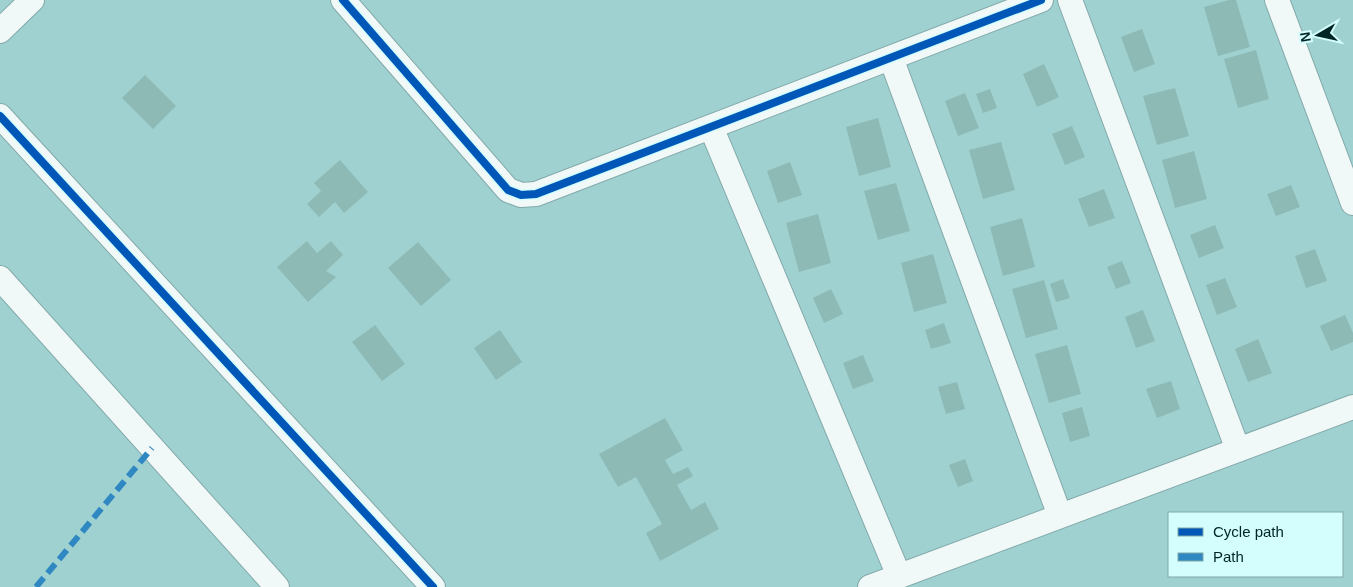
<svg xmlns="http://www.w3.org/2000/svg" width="1353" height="587" viewBox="0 0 1353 587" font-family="Arial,sans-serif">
  <rect width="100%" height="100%" fill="#a0d1d1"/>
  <path fill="#8dbab5" d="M1229,0H1236L1250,47L1218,56L1204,7Z
    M1142,29L1155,64L1134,72L1121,37Z
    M1256,50L1269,99L1238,108L1224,59Z
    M1044,64L1059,97L1037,107L1023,74Z
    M145,75L176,106L153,129L122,98Z
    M1175,88L1189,136L1157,145L1143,96Z
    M990,89L997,108L983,113L976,94Z
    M965,93L979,128L958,136L945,101Z
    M878,118L891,167L859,176L846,127Z
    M1072,126L1085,157L1065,165L1052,134Z
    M1001,142L1015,190L983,199L969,150Z
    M1194,151L1207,199L1175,208L1162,160Z
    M340,160L368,192L344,213L335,202L319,217L307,204L321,191L314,183Z
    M790,162L802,195L778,203L767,171Z
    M896,183L910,231L878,240L864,191Z
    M1291,185L1300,207L1276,216L1267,194Z
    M1104,189L1115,218L1089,227L1078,199Z
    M818,214L831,263L799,272L786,223Z
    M1022,218L1035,267L1003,276L990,227Z
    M1215,225L1224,248L1199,258L1190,235Z
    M307,241L317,253L331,241L343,255L326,271L336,277L308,302L277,267Z
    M418,242L451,280L421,306L388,268Z
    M1315,249L1327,281L1306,288L1295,256Z
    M933,254L947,303L914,312L901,263Z
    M1122,261L1131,283L1116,289L1107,267Z
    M1225,278L1237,307L1217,315L1206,285Z
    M1063,279L1070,298L1056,302L1050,284Z
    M1044,280L1058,329L1026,338L1012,289Z
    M831,289L843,314L824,323L813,298Z
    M1143,310L1155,341L1136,348L1125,317Z
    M1345,315L1353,333V342L1331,351L1320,326Z
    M944,323L951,343L931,349L925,330Z
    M375,325L405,364L382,381L352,342Z
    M500,330L522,362L496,380L474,348Z
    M1258,339L1272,373L1248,382L1235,349Z
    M1067,345L1081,394L1049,403L1035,354Z
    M863,355L874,381L853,389L843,363Z
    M1171,381L1180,409L1157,418L1146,389Z
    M957,382L965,409L946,414L938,387Z
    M1082,407L1090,436L1070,442L1062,413Z
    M665,418L683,450L665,460L673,474L688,467L693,476L677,485L691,510L705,502L719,529L660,561L646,533L662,524L636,477L618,487L599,454Z
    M965,459L973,481L958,487L949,465Z"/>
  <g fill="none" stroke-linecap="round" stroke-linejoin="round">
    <defs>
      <path id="minor" d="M343,0L508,190L521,195L536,194L1041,0
        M1070,0L1238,450
        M1277,0L1353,203
        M0,31L32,0
        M891,58L1060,516
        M0,116L433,587
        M711,127L899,576
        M0,278L277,587
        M870,587L1353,407"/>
    </defs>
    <use href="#minor" stroke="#82a9a9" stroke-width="26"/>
    <use href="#minor" stroke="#f1f8f8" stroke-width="24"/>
    <path stroke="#2f88c1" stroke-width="6" stroke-dasharray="12 6" stroke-linecap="butt" d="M36,587L152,448"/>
    <defs>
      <path id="cycleway" d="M343,0L508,190L521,195L536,194L1041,0
        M0,116L433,587"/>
    </defs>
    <use href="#cycleway" stroke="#d4fdfd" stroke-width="11"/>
    <use href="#cycleway" stroke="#0057b8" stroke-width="8"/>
  </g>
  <rect x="1168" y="512" width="175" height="65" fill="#d4fdfd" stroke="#7fa7a7"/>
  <rect x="1178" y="528" width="25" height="8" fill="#0057b8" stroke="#7fa7a7"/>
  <text x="1213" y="537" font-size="15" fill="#002526">Cycle path</text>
  <rect x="1178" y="553" width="25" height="8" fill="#2f88c1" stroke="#7fa7a7"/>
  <text x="1213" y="562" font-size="15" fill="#002526">Path</text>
  <g transform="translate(1318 35) rotate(261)" stroke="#d4fdfd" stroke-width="4" paint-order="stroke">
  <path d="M0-4L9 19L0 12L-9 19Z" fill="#002526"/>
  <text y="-8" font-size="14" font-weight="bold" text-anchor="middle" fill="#002526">N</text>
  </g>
</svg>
